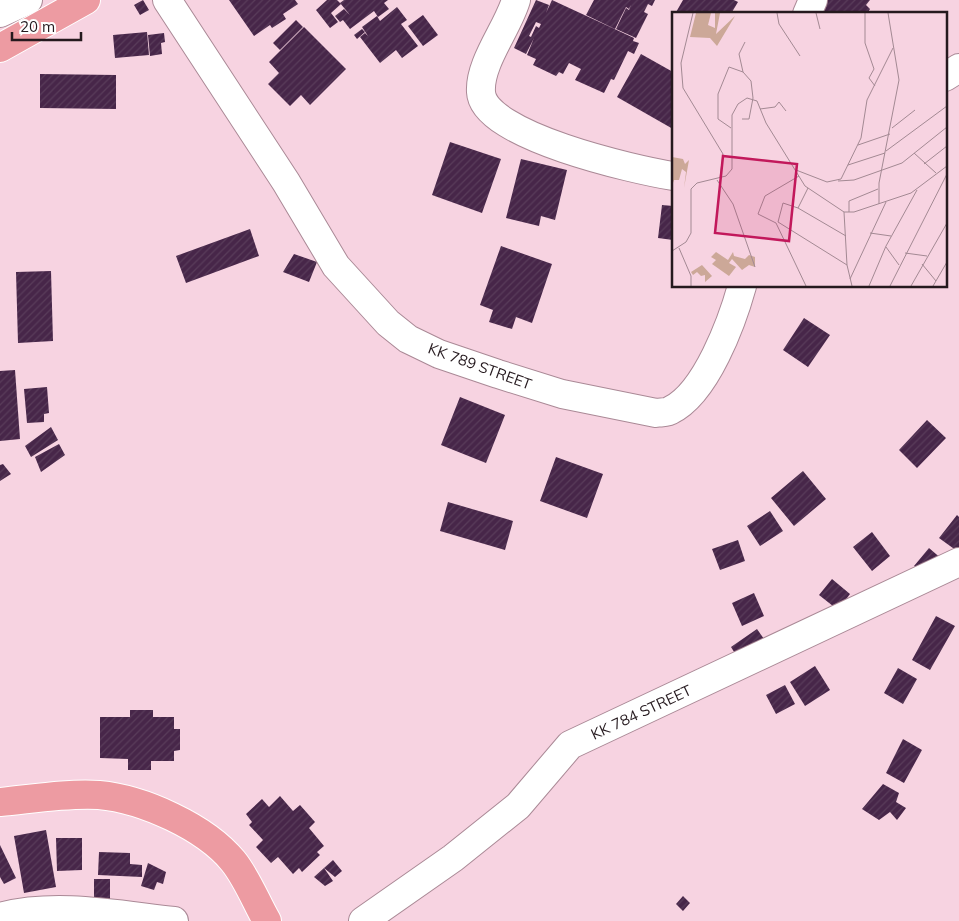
<svg xmlns="http://www.w3.org/2000/svg" width="959" height="921" viewBox="0 0 959 921" font-family="Mulish,sans-serif">
  <defs>
    <pattern id="building-hatch" width="6" height="6" patternUnits="userSpaceOnUse" patternTransform="scale(1.25)"><rect width="6" height="6" fill="#472649"/><path d="M-1 1l2-2M0 6l6-6M5 7l2-2" fill="none" stroke="#593c5a"/></pattern>
  </defs>
  <rect width="100%" height="100%" fill="#f7d3e1"/>
  <path fill="url(#building-hatch)" fill-rule="evenodd" d="M143,0L149,10L140,15L134,5Z
    M229,0H295L298,4L283,14L286,19L272,28L270,25L254,36Z
    M327,0H337L341,4L331,13L338,22L330,28L316,10Z
    M344,0H388L384,3L389,9L378,17L374,11L350,29L343,20L340,22L335,16L344,9L350,15L340,3Z
    M536,0L549,5L546,13L552,0L634,38L633,41L639,43L634,54L628,51L614,80L611,79L604,93L575,80L581,69L569,63L563,74L559,72L556,76L533,65L536,59L527,55L534,38L526,54L514,48ZM536,22L541,24L539,28L536,26L531,37L529,36Z
    M594,0H655L652,6L648,4L644,12L648,14L636,38L616,29L626,8L629,10L631,5L629,9L626,7L615,29L586,15Z
    M683,0H734L738,2L732,12L735,14H675Z
    M826,0H870L866,5L870,9L867,14H843L838,11L836,14H823L818,11Z
    M397,7L407,20L401,24L418,46L402,58L396,50L380,63L360,37L365,33L368,36L362,27L377,16L380,21Z
    M423,15L438,35L423,46L408,26Z
    M296,20L303,27L280,50L273,43Z
    M304,27L346,69L310,105L301,95L290,106L268,84L279,73L269,62Z
    M362,29L365,32L357,39L354,35Z
    M147,32L149,55L115,58L113,35Z
    M164,33L165,42L161,43L162,54L150,56L148,35Z
    M641,54L673,72V129L617,97Z
    M40,74L116,75V109L40,108Z
    M450,142L501,159L482,213L432,195Z
    M521,159L567,170L555,220L541,216L539,226L506,218Z
    M662,205L673,206V240L658,238Z
    M250,229L259,256L186,283L176,256Z
    M501,246L552,264L532,323L516,317L512,329L489,322L493,310L480,305Z
    M294,254L317,262L309,282L283,272Z
    M51,271L53,341L18,343L16,272Z
    M804,318L830,335L808,367L783,350Z
    M15,370L20,439L0,441V371Z
    M47,387L49,413L44,414V422L27,423L24,389Z
    M460,397L505,415L486,463L441,445Z
    M927,420L946,438L917,468L899,450Z
    M51,427L58,440L31,457L25,446Z
    M59,444L65,455L41,472L35,457Z
    M556,457L603,474L587,518L540,501Z
    M3,464L11,474L0,481V465Z
    M803,471L826,499L794,526L771,498Z
    M448,502L513,521L505,550L440,531Z
    M770,511L783,531L760,546L747,526Z
    M957,515L959,517V548L957,551L939,538Z
    M872,532L890,556L872,571L853,547Z
    M738,540L745,561L720,570L712,549Z
    M929,548L950,566L935,584L914,566Z
    M832,579L850,594L838,610L819,595Z
    M754,593L764,616L742,626L732,603Z
    M936,616L955,626L930,670L912,660Z
    M757,629L771,649L744,668L731,647Z
    M815,666L830,690L805,706L790,682Z
    M898,668L917,679L903,704L884,693Z
    M785,685L795,704L776,714L766,695Z
    M130,710H153V717H174V729H180V750L174,751V761H151V770H128V759L100,758V717H130Z
    M903,739L922,750L904,783L886,773Z
    M883,784L899,793L896,802L906,808L897,820L890,812L879,820L862,809Z
    M280,796L293,811L300,805L315,822L309,828L324,846L317,852L320,855L302,872L299,868L293,874L278,857L271,863L256,847L263,840L249,825L252,822L246,814L262,799L269,807Z
    M46,830L56,887L24,893L14,836Z
    M56,838H82V870L57,871Z
    M0,845L16,878L4,884L0,877Z
    M99,852L130,853V864L142,865V877L98,875Z
    M333,860L342,871L335,877L324,868Z
    M148,863L166,872L163,884L157,882L154,890L141,886Z
    M324,868L333,881L325,886L314,877Z
    M94,879H110V902H94Z
    M683,896L690,903L683,911L676,904Z"/>
  <g fill="none" stroke-linecap="round" stroke-linejoin="round">
    <defs>
      <path id="minor" d="M167,0L286,182L336,266L388,323L408,339L439,354L498,374L562,394L656,413C660,412 667,413 671,410C706,393 732,322 742,286
        M516,0C508,28 479,63 481,92C483,136 636,170 673,176
        M0,13L28,0
        M807,14L813,0
        M945,77L959,68
        M0,917C55,902 119,915 174,921
        M363,921L453,858L518,806L570,745L959,562"/>
      <path id="major" d="M0,48L86,0
        M0,802C32,799 66,793 99,795C143,799 205,827 233,861C247,878 256,902 267,921"/>
    </defs>
    <use href="#minor" stroke="#aa8996" stroke-width="30"/>
    <use href="#major" stroke="#fff" stroke-width="30"/>
    <use href="#minor" stroke="#fff" stroke-width="28"/>
    <use href="#major" stroke="#ed9ba2" stroke-width="28"/>
  </g>
  <g text-anchor="middle" dominant-baseline="central" stroke-width="5" stroke-linejoin="round" paint-order="stroke">
    <g font-size="15" fill="#25191e" stroke="#fff">
      <text transform="translate(480 366) rotate(20)">KK 789 STREET</text>
      <text transform="translate(641 712) rotate(-25)">KK 784 STREET</text>
    </g>
  </g>
  <g transform="translate(672 12)">
    <rect width="275" height="275" fill="#f7d3e1"/>
    <path d="M0,145L11,147L13,152L17,148L12,176L14,160L10,157L7,168H2L0,174ZM30,253L40,264L33,270V263L29,264L25,260L21,263L19,260Z" fill="#cca898"/>
    <path d="M24,1H39L36,13L43,16V1H48L44,22L63,4L45,34L38,26L18,25ZM44,240L56,248L61,240L62,244L73,247L77,243L83,245V255L77,253L70,258L60,247L57,251L64,255L57,264L40,252L44,248L39,245Z" fill="#cca898"/>
    <path fill="none" stroke="#a38993" stroke-width="1" d="M21,1L9,51L11,76L51,142L48,166M105,1L107,12L128,44M144,1L148,17M193,1V31L202,57L197,66L203,74M88,97L103,95L107,90L114,99M70,107H77L81,86L79,69L71,60L67,42L73,30M59,116L46,107V82L57,55L71,60M220,116L243,98M186,133L218,122M214,139L275,94M242,141L264,161M252,152L275,134M176,153L213,141M124,158L155,170L169,167L189,126L195,88L221,36M45,168L61,192L83,255M166,169L182,168L230,151L275,115M207,192V171L227,68L216,1M126,196L174,224M172,200L175,253L180,274M177,200V189L206,177M106,210L175,253M106,210L111,191L126,196L136,176M104,211L86,202L93,184L127,164M104,211L134,274M198,221L219,224M214,235L227,253M7,236L19,264V274M0,239L14,230L19,221V177L25,171L54,164L60,157V103L66,92L75,86L85,89L94,111L133,174L172,200H182L239,181L275,154M233,241L255,244M250,252L264,269M178,267L214,190M197,274L214,234L245,178M218,274L275,162M239,274L275,211M261,274L275,250"/>
    <path fill="#c2185b" fill-opacity="0.15" stroke="#c2185b" stroke-width="2.5" d="M51,144L125,152L117,229L43,221Z"/>
    <rect width="275" height="275" fill="none" stroke="#25191e" stroke-width="2.5"/>
  </g>
  <path d="M12 32v8h69v-8" fill="none" stroke="#25191e" stroke-width="2.5"/>
  <text x="20" y="32" font-size="15" fill="#25191e" stroke="#ffffff" stroke-width="4" paint-order="stroke">20 m</text>
</svg>
